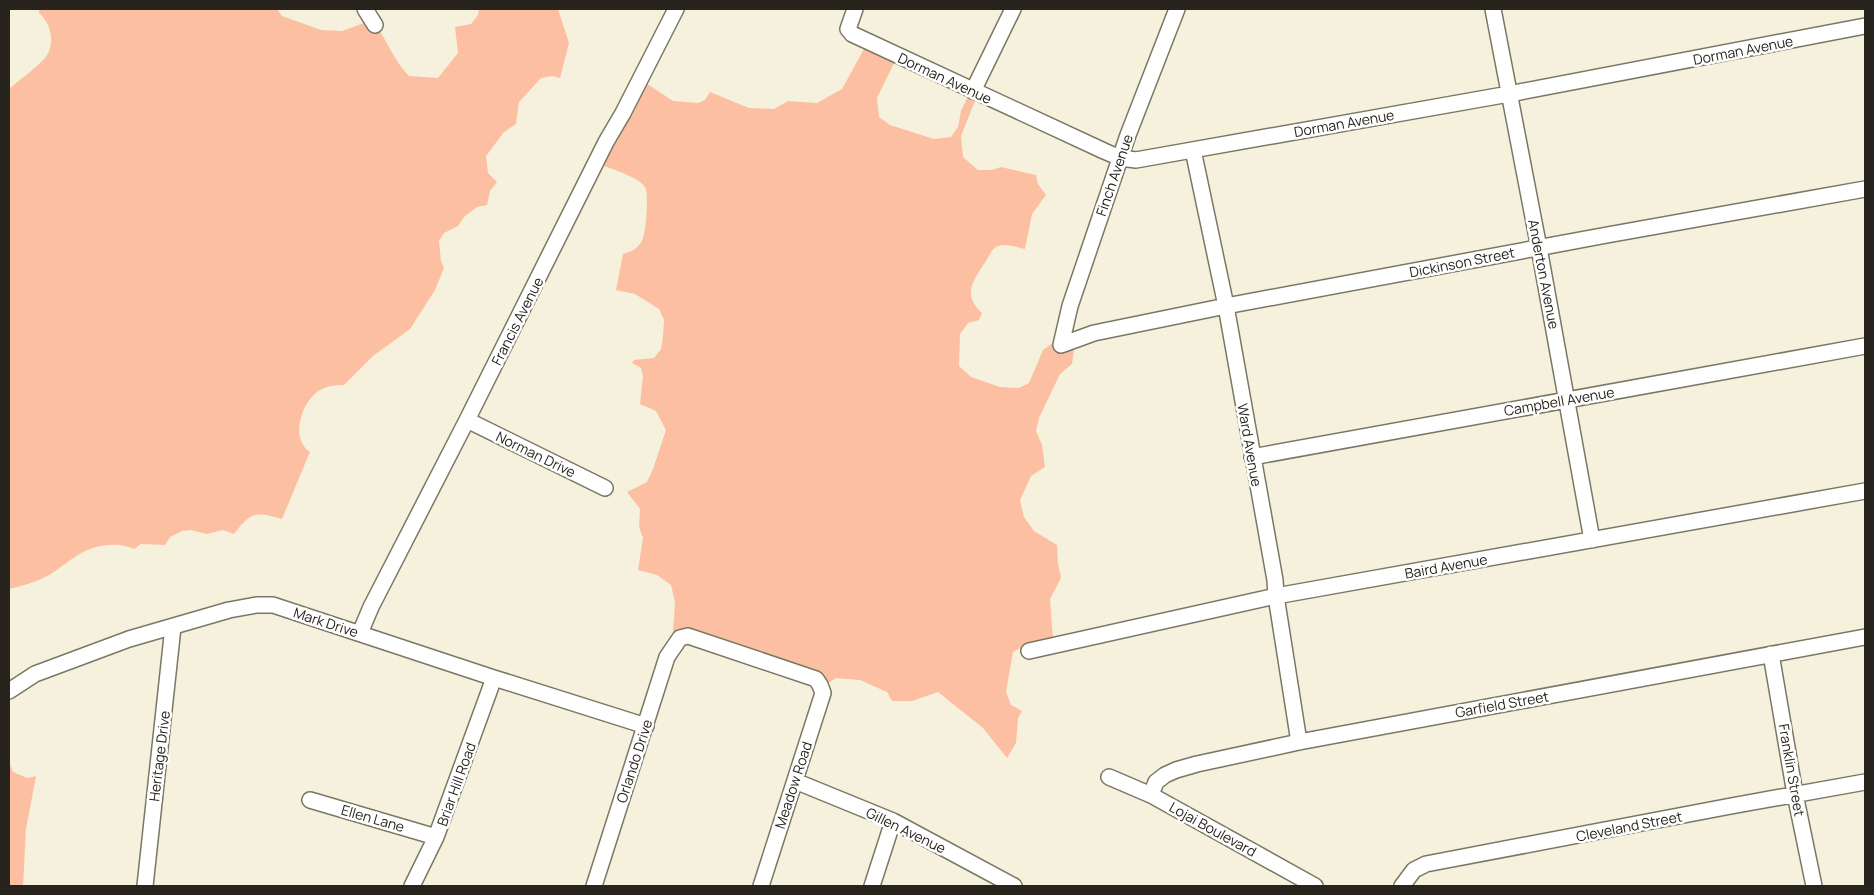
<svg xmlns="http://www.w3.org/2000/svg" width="1874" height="895" viewBox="0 0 1874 895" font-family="Manrope,sans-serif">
  <rect width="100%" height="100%" fill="#f6f1dd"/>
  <path fill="#fcbfa1" d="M39,9H277L282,16L321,30L342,31L372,20C386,37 393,60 409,76L438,78L458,53L455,27L471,24L478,15L479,9H558L569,43L560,78L552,76L541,78L519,102L516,124L504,132L486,156L488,173L497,182L490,191L487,205L477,207L464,217L458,226L444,233L439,241L441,261L444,268L435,290L410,329L373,356L344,385C334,385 325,386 317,392C301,404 290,439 310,452L309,454L282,519C255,511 251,512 234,534L223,530L207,534L191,530L182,531L170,537L165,545L141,544L134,549C118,541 93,545 78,555C68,561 59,569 49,575C36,582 23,586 9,589V89C20,79 34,70 44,59C56,46 52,24 39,13Z
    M869,40L898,55L877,98L879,117L890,125L934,139L951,137L958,127L961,111L972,88L979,91L961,136L963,157L978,170H992L1001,167L1036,175L1038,184L1046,195L1032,214L1025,249C1016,247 1007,243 998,246C992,248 989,256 986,261C974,280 961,294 982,313L979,320L968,323L960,334L959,366L971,377L1000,387L1019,388L1029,383L1043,350L1068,332L1076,334L1072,364L1060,374L1039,418L1036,431L1042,445L1045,467L1031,476L1020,500L1024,517L1034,531L1057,545L1058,563L1061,578L1050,599L1053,639L1022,647L1013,652L1006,692L1011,705L1022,711L1018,718L1016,743L1007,758L983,728L938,692L912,701H892L887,692L860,680L836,678L824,686L676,639L673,632L675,602L671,585L657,575L638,570L643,538L639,527L640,509L627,492L647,482L653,469L666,430L656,411L640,404L643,376L641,368L632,363L634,360L654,358L661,349L663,336L664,320L659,309L635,294L616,290L623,254C632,252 640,247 643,238C646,230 649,192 645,187C637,176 611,169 599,164L643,81L673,101L698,103L705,100L710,92L749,108L774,109L788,101L817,103L842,89Z
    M9,762L13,772L27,778L36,776L26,829L23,886H9Z"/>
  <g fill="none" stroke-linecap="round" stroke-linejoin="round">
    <defs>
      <path id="minor" d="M365,9L375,25
        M855,9L848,29L852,34L1104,151L1120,158L1136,160L1509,94L1865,26
        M1493,9L1539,248L1592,540
        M973,91L1013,9
        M1193,150L1226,306L1275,580L1276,596L1299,742
        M1061,345L1094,333L1226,306L1607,235L1865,189
        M1061,345L1070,306L1128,135L1177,9
        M467,420L605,488
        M1252,457L1865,346
        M360,633L371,607L467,420L606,142L623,113L676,9
        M1029,651L1276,596L1865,491
        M1771,654L1795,794L1814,886
        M9,691L35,674L129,639L229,610L256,605H273L494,678L646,726
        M1109,777L1151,795L1315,886
        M795,781L893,821L1014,886
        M1151,795L1156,782L1165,775L1176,770L1197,764L1299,742L1865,637
        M310,800L436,837
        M145,886L173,627
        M412,886L436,837L494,678
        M594,886L667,657L680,638L688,636L816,679L820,685L823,693L761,886
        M872,886L893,821
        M1402,886L1414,870L1426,864L1731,806L1865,782"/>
    </defs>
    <use href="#minor" stroke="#7b7765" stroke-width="18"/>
    <use href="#minor" stroke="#fff" stroke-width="15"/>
  </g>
  <g text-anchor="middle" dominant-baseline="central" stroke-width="5" stroke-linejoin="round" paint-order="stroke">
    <g font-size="14" fill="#26241c" stroke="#fff">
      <text transform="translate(1743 50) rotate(-11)">Dorman Avenue</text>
      <text transform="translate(945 78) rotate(25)">Dorman Avenue</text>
      <text transform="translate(1344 123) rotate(-10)">Dorman Avenue</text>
      <text transform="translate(1114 175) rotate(-71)">Finch Avenue</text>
      <text transform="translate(1462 262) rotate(-11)">Dickinson Street</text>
      <text transform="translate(1544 274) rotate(79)">Anderton Avenue</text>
      <text transform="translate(517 321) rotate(-63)">Francis Avenue</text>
      <text transform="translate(1559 401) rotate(-10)">Campbell Avenue</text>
      <text transform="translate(1250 445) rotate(80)">Ward Avenue</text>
      <text transform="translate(536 454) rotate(26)">Norman Drive</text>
      <text transform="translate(1446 566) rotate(-10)">Baird Avenue</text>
      <text transform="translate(326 622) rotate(18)">Mark Drive</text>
      <text transform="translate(1502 704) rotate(-10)">Garfield Street</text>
      <text transform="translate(159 756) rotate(-83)">Heritage Drive</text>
      <text transform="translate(634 761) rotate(-72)">Orlando Drive</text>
      <text transform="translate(1792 770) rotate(80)">Franklin Street</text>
      <text transform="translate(456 784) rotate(-70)">Briar Hill Road</text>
      <text transform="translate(793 785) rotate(-72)">Meadow Road</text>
      <text transform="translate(373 818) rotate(16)">Ellen Lane</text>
      <text transform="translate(1629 826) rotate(-11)">Cleveland Street</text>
      <text transform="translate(1213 829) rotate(29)">Lojai Boulevard</text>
      <text transform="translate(906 830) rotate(26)">Gillen Avenue</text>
    </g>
  </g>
  <rect width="1874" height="895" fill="none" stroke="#26241c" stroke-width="20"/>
</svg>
